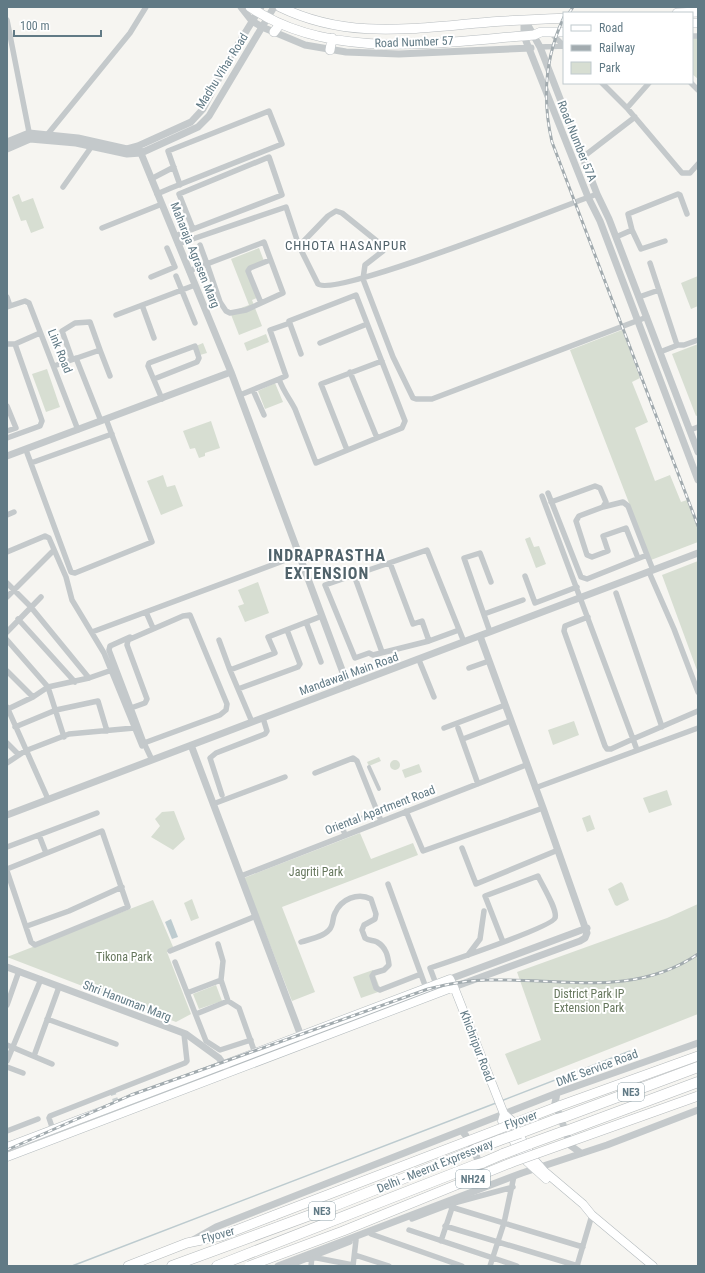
<svg xmlns="http://www.w3.org/2000/svg" width="705" height="1273" viewBox="0 0 705 1273" font-family="'Roboto Condensed',sans-serif">
  <rect width="100%" height="100%" fill="#f6f5f1"/>
  <path fill="#d7ded2" d="M692,37H698V79L692,74Z
    M19,194L22,202L33,198L44,228L31,233L26,220L21,221L12,197Z
    M259,248L264,261L248,267L259,297L252,300L262,326L239,335L230,312L249,305L231,259Z
    M698,276V306L691,309L681,283Z
    M622,330L640,378L632,382L648,422L635,428L655,481L670,475L681,502L687,500L698,528V542L651,560L570,350Z
    M266,334L269,342L247,351L244,343Z
    M203,343L207,353L200,355L196,346Z
    M698,344V415L696,416L672,354Z
    M47,369L60,407L46,412L32,374Z
    M275,383L283,402L265,409L258,391Z
    M211,421L220,448L205,453V456L199,458L195,448L190,449L183,431Z
    M163,475L167,487L175,485L183,506L161,515L147,481Z
    M530,537L534,547L539,546L546,564L536,568L525,539Z
    M698,561V673L662,575Z
    M258,582L269,613L245,622L238,606L244,604L238,590Z
    M574,721L579,735L553,745L548,730Z
    M379,757L381,761L369,766L367,762Z
    M390 765a5 5 0 1 1 10 0a5 5 0 1 1-10 0Z
    M419,764L422,772L405,778L402,770Z
    M667,790L672,805L649,813L643,798Z
    M174,811L185,839L173,850L151,837L160,826L155,819L162,812Z
    M590,815L595,829L587,832L582,818Z
    M360,833L371,859L413,843L418,855L282,907L315,992L292,1001L244,878Z
    M621,882L623,884L629,900L617,906L615,905L608,889Z
    M192,899L199,918L191,921L184,903Z
    M153,900L174,949L167,952L191,1014L176,1022L7,957Z
    M698,904V1014L518,1085L505,1054L541,1040L517,972L667,918Z
    M373,970L381,991L361,998L353,977Z
    M216,985L222,1001L199,1009L193,994Z"/>
  <path fill="#bdcbcf" d="M171,919L178,937L172,939L165,922Z"/>
  <g fill="none" stroke-linecap="round" stroke-linejoin="round">
    <path stroke="#bdcbcf" stroke-width="1.5" d="M501,1101L630,1051
      M72,1266L496,1103"/>
    <path stroke="#c9d0d1" stroke-width="5.5" stroke-dasharray="5.5 3" stroke-linecap="butt" d="M112,1090L117,1105"/>
    <defs>
      <path id="secondary" d="M504,1114L502,1121L524,1159L546,1179
        M7,1147L450,979L454,987L504,1114L511,1120L531,1156L544,1171L583,1204L592,1215L653,1266
        M7,1157L454,987"/>
      <path id="primary" d="M250,7C330,62 443,42 534,35L541,32H564
        M280,7C346,39 408,29 479,23C507,20 536,20 564,18
        M677,13L698,12
        M692,23H698
        M274,32L280,24
        M330,50L332,38"/>
      <path id="trunk" d="M559,1106L698,1056
        M128,1266L187,1243L221,1236L275,1215"/>
      <path id="motorway" d="M564,1117L698,1067
        M569,1130L698,1082
        M520,1133L557,1119
        M529,1144L562,1132
        M476,1149L500,1140
        M482,1163L503,1154
        M172,1266L324,1210L470,1152
        M217,1266L475,1165"/>
    </defs>
    <use href="#secondary" stroke="#b4bbbe" stroke-width="9"/>
    <use href="#primary" stroke="#b7bcbf" stroke-width="10"/>
    <use href="#trunk" stroke="#b6bbbd" stroke-width="10"/>
    <use href="#motorway" stroke="#b6bbbd" stroke-width="11"/>
    <path stroke="#c4c9cb" stroke-width="4" d="M369,767L379,789"/>
    <path stroke="#c4c9cb" stroke-width="5.5" d="M7,20L30,137
      M551,33L564,46
      M692,36H698
      M540,47L564,46
      M602,83L627,108L682,173H690L698,164
      M691,83L698,90
      M627,108L649,83
      M47,135L130,33L146,7
      M583,157L635,117
      M151,179L174,167
      M63,187L92,146
      M157,194L171,188L282,144L269,111L168,151L180,185
      M102,228L162,204
      M175,236L282,195L269,157L179,194L193,229
      M616,237L632,230
      M665,241L641,249L632,230L628,214L678,194L680,195L687,214
      M178,244L286,207L299,246L318,284C335,298 563,206 597,194
      M299,246L328,216L336,211L342,213L383,246V251L365,265L363,279L393,357L413,398L416,399H432L647,317
      M650,263L677,345H684L698,340
      M189,271C214,261 239,252 264,242L283,293L246,310L230,313L226,311L220,302L207,264L200,245
      M176,276L195,323
      M151,277L175,267L167,248
      M7,297L10,306
      M639,297L659,290
      M261,303L248,271L250,268L270,260
      M142,305L154,338
      M7,307L25,301L29,303L78,430
      M116,315L195,285
      M320,343L367,324
      M7,344H15L42,421L40,426L7,438
      M15,344L40,333
      M660,352L678,345
      M301,354L289,321L356,295L405,421L402,428L377,438
      M76,358L101,421
      M72,359L62,331L75,323L90,322L100,350
      M54,366L100,350L110,376
      M154,379L197,362L199,358L195,346L149,363L148,366L162,399
      M279,379L286,376L270,330L290,323
      M253,390L264,415
      M240,395L279,379C283,391 290,399 295,409L316,463L377,438L350,372
      M7,406L16,428L7,431
      M690,430L698,427
      M26,450L71,572L75,573L152,542L106,419
      M347,450L321,384L382,361
      M31,463L112,434
      M548,493L581,577L587,579L647,555L653,570
      M542,496L633,739L611,749H607L605,746L564,631L565,626L588,617
      M551,502L595,486L600,488L606,502L603,507L579,516L576,521L587,555L592,557L608,551L603,536L626,528L638,558
      M603,507L623,502L628,506L647,555
      M7,515L14,512
      M7,552L45,536L49,538L66,577L72,600L104,653L142,746
      M390,563L413,624L422,621L429,641
      M649,572L674,629L698,692
      M354,575L382,652
      M525,576L535,603L577,587
      M7,583L30,606L89,678
      M616,593L662,727
      M7,597L54,550
      M146,612L153,628
      M484,614L523,600
      M18,619L75,682
      M306,622L321,662
      M459,630L429,641L373,655L369,653L355,658L325,585L427,550L464,642
      M7,632L41,597
      M92,632L299,555
      M490,632L464,558L480,553L491,582
      M130,637L110,646L109,650L131,708
      M7,640L48,687L64,737
      M219,640L230,670
      M419,660L434,697
      M469,668L489,661
      M7,671L33,697
      M238,689L230,670L275,653L268,637L322,616
      M7,707L48,799
      M8,709L33,697L48,687L89,678L112,670
      M252,722L238,689L298,667L300,664L287,630
      M15,727L56,710L98,701L107,731
      M444,728L505,705
      M458,728L478,784
      M463,739L510,721
      M7,743L19,755
      M144,743L131,708L145,703L147,699L127,645L128,640L183,616L190,615L227,704L226,710L220,715L144,743L152,760
      M637,750L633,739L698,711
      M7,763L25,751L69,734L134,728
      M315,773L353,758L357,761L381,821
      M535,788L698,728
      M222,795L210,758L216,753L265,734L267,731L263,718
      M213,804L285,777
      M406,811L423,851L543,808
      M39,835L46,853
      M345,835L343,829L346,825L377,812
      M7,847L97,813
      M462,848L476,884L558,850
      M7,869L102,831L128,907L35,945L31,942L7,871
      M241,876L526,765
      M388,884L426,988
      M27,926L69,911L122,887
      M301,942C310,939 323,937 329,930C334,925 332,918 335,913C341,899 358,892 371,899L376,914L375,919L364,925L362,930L365,938C369,941 373,940 377,942C386,947 388,956 389,965L384,970L374,973L372,976L376,988L380,990L421,974
      M218,944L223,961L221,980L228,1001L239,1008L255,1053
      M170,951L256,916
      M468,955L480,939L484,911
      M175,962L206,1041L220,1050L251,1040
      M436,984L430,968C445,963 552,927 555,918C558,910 542,885 538,876L485,896L503,942
      M187,993L221,980
      M7,1005L19,971
      M196,1014L228,1001
      M47,1019L116,1044
      M7,1045L52,1064
      M34,1056L59,987
      M7,1061L41,979
      M7,1067L23,1073
      M53,1130L49,1118L50,1116L185,1063L187,1061L184,1034
      M7,1131L38,1119
      M451,1207L583,1247
      M412,1219L454,1203L513,1187
      M445,1226L578,1266
      M409,1230L517,1266
      M371,1234L462,1266
      M441,1241L453,1205
      M355,1255L389,1266
      M289,1266L350,1242
      M311,1266L312,1257L353,1265
      M353,1266L356,1240
      M490,1266L504,1223L514,1176
      M577,1266L592,1215"/>
    <path stroke="#c4c9cb" stroke-width="7" d="M241,7L252,21L262,27L305,45L346,52L399,54L531,48
      M524,20V36L588,197L600,221L698,480
      M525,20L540,47L597,194L609,219L698,452
      M7,142L29,133L78,138L127,149L138,146L191,122L203,109L229,59L261,7
      M138,146L231,372L348,686
      M7,149L30,139L76,143L127,154L141,153L198,127L209,116L274,7
      M7,456L231,372
      M191,745L304,1044
      M7,815L698,553
      M7,967L186,1034L219,1058L227,1069
      M450,979L587,928
      M454,987L580,941L585,938L587,933L543,808L480,636
      M557,1093L555,1103L571,1146L581,1153
      M462,1131C472,1141 484,1172 484,1187
      M193,1240L216,1227L557,1093L698,1043
      M278,1266L522,1173L607,1145L698,1110"/>
    <use href="#secondary" stroke="#fff" stroke-width="8"/>
    <use href="#primary" stroke="#fff" stroke-width="9"/>
    <use href="#trunk" stroke="#fff" stroke-width="9"/>
    <use href="#motorway" stroke="#fff" stroke-width="10"/>
    <defs>
      <path id="rail" d="M569,13L573,7
        M564,17C545,57 542,99 552,142L698,526
        M7,1150L131,1095L428,989C448,984 468,980 488,980C560,978 634,998 698,954"/>
    </defs>
    <use href="#rail" stroke="#a2abaf" stroke-width="3"/>
    <use href="#rail" stroke="#fff" stroke-width="1.5" stroke-dasharray="4.5" stroke-linecap="butt"/>
    <defs>
      <path id="trunk-bridge" d="M275,1215L559,1106
        M249,1266L343,1231L513,1162L698,1096"/>
      <path id="motorway-bridge" d="M557,1119L564,1117
        M562,1132L569,1130
        M500,1140L520,1133
        M470,1152L476,1149
        M503,1154L529,1144
        M475,1165L482,1163"/>
    </defs>
    <use href="#trunk-bridge" stroke="#b6bbbd" stroke-width="10" stroke-linecap="butt"/>
    <use href="#motorway-bridge" stroke="#b6bbbd" stroke-width="11" stroke-linecap="butt"/>
    <use href="#trunk-bridge" stroke="#fff" stroke-width="9"/>
    <use href="#motorway-bridge" stroke="#fff" stroke-width="10"/>
  </g>
  <g text-anchor="middle" dominant-baseline="central" stroke-width="4" stroke-linejoin="round" paint-order="stroke">
    <g fill="#fff" stroke="#90a2aa" stroke-width="1">
      <rect x="618" y="1083" width="26" height="18" rx="3"/>
      <rect x="456" y="1170" width="34" height="18" rx="3"/>
      <rect x="309" y="1202" width="26" height="18" rx="3"/>
    </g>
    <g font-size="11" font-weight="bold" fill="#617a85">
      <text x="631" y="1092">NE3</text>
      <text x="473" y="1179">NH24</text>
      <text x="322" y="1211">NE3</text>
    </g>
    <g font-size="12" fill="#617a85" stroke="#fff">
      <text transform="translate(414 42) rotate(-2)">Road Number 57</text>
      <text transform="translate(222 71) rotate(-58)">Madhu Vihar Road</text>
      <text transform="translate(577 141) rotate(68)">Road Number 57A</text>
      <text transform="translate(195 255) rotate(68)">Maharaja Agrasen Marg</text>
      <text transform="translate(60 351) rotate(68)">Link Road</text>
      <text transform="translate(349 674) rotate(-20)">Mandawali Main Road</text>
      <text transform="translate(380 810) rotate(-21)">Oriental Apartment Road</text>
      <text transform="translate(127 1001) rotate(21)">Shri Hanuman Marg</text>
      <text transform="translate(477 1046) rotate(69)">Khichripur Road</text>
      <text transform="translate(597 1068) rotate(-20)">DME Service Road</text>
      <text transform="translate(521 1120) rotate(-20)">Flyover</text>
      <text transform="translate(435 1166) rotate(-22)">Delhi - Meerut Expressway</text>
      <text transform="translate(218 1235) rotate(-16)">Flyover</text>
    </g>
    <g font-size="12" fill="#66775d" stroke="#fff">
      <text x="316" y="872">Jagriti Park</text>
      <text x="124" y="957">Tikona Park</text>
      <text x="589" y="994">District Park IP<tspan x="589" dy="14">Extension Park</tspan></text>
    </g>
    <g font-size="13" letter-spacing="1" fill="#50626a" stroke="#fff">
      <text x="346" y="245">CHHOTA HASANPUR</text>
    </g>
    <g font-size="16" font-weight="bold" letter-spacing="1" fill="#50626a" stroke="#fff">
      <text x="327" y="555">INDRAPRASTHA<tspan x="327" dy="18">EXTENSION</tspan></text>
    </g>
  </g>
  <rect width="705" height="1273" fill="none" stroke="#617a85" stroke-width="16"/>
  <rect x="563" y="12" width="130" height="72" fill="#ffffff" stroke="#c0cace"/>
  <rect x="571" y="25" width="20" height="6" fill="#ffffff" stroke="#c0cace"/>
  <text x="599" y="32" font-size="12" fill="#617a85">Road</text>
  <rect x="571" y="45" width="20" height="6" fill="#a2abaf" stroke="#c0cace"/>
  <text x="599" y="52" font-size="12" fill="#617a85">Railway</text>
  <rect x="571" y="62" width="20" height="12" fill="#d7ded2" stroke="#c0cace"/>
  <text x="599" y="72" font-size="12" fill="#617a85">Park</text>
  <path d="M14 30v6h87v-6" fill="none" stroke="#617a85" stroke-width="2"/>
  <text x="20" y="30" font-size="12" fill="#617a85" stroke="#ffffff" stroke-width="3" paint-order="stroke">100 m</text>
</svg>
